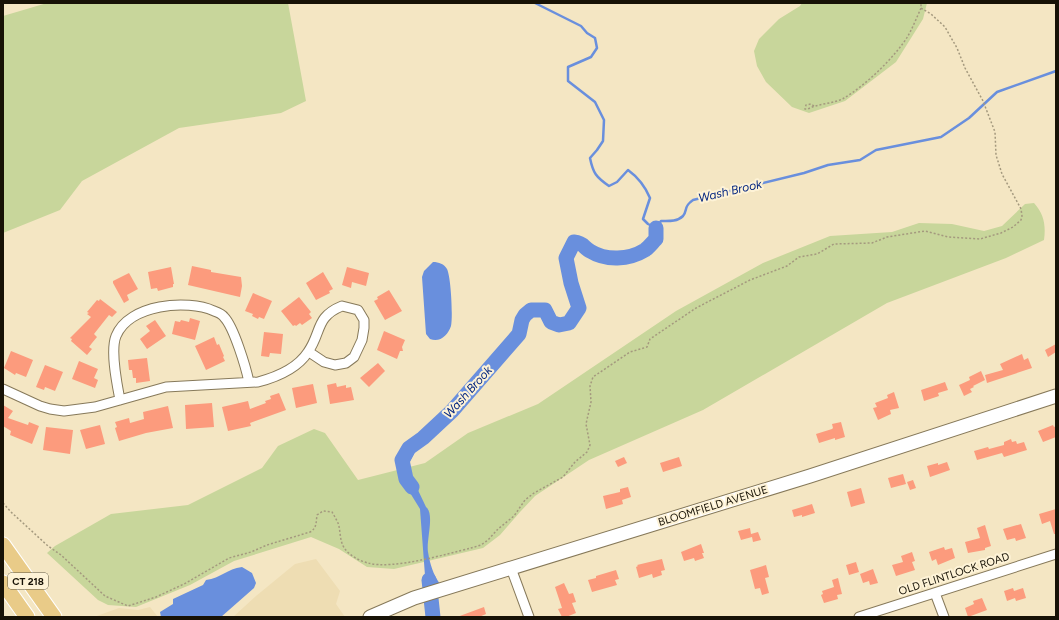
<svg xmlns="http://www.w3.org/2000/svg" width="1059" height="620" viewBox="0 0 1059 620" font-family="Figtree,sans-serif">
  <rect width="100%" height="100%" fill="#f4e6c3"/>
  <path fill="#eeddb3" d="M316,559L340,591L336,604L345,617H233L256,596L295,564Z
    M150,607L158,617H94L119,608L138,610Z"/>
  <path fill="#c8d69b" d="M47,3H288L306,101L281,113L179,128L82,181L60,210L3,233V16Z
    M802,3H927L923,19L896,62L845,101L809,113L792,107L766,82L757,66L754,51L759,39L779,19L800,6Z
    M1034,203C1044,214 1046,225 1044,240L1006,258L887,303L703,410L589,460L535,496L520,512L500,535L483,548L394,569L367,567L339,549L311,537L234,561L190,585L136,607L108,605L98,600L47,553L55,546L111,514L188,505L262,468L278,446L314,429L325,433L358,480L425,463L468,433L538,404L676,311L763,263L830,236L892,232L919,223L952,224L984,231L1002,226L1025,204Z"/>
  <path fill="#698fdd" d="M433,262C439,262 444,264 447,269C451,277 453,317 451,326C448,335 440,343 430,339L426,334L422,277L424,271Z
    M422,430L428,436L418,446L408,466L409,476L417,488L426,507C435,514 426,540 428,552C430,564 433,574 440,584L426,589L420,509L404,483L402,478L406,459V450Z
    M242,567L252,573L256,583L254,588L221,617H161L160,612L173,604V599L203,585L206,580C221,578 227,569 242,567Z"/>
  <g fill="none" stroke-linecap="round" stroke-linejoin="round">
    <path stroke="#698fdd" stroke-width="2.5" d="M535,3L581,26L587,33L595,38L597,48L591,57L568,67V81L595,102L604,120L603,141L597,150L590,158C593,173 596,177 609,186L617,182L628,170C639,178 645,186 650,198L643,219L648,224L656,228L661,221C668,221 677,222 683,216C688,210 683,207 693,200L804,173L828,165L860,160L876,150L941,137L969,118L997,92L1056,71"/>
    <path stroke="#698fdd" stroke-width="15" d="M412,487L406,479L402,460L409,448L423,438L452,411L519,334L522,320L525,315L531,310H545L551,322L559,325L569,323L579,308L571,283L566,258L574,242C584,243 583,247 590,251C606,261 629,260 645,250C649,247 652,243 656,239V228
      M429,580L433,617"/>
  </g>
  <path fill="#fc9b7d" d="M192,266L211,270V272L241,277L242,286L240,297L188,285Z
    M171,267L174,284H173V287L158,291L157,288L151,289L148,272Z
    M347,267L369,273L366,286L352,282L351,288L342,285Z
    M323,272L333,289L329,291L330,293L316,300L306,283Z
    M129,273L138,289L127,295L129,300L124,303L113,283V281Z
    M389,290L402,311L385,320L374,301L378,299L377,297Z
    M253,293L272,301L264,319L259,317L258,319L252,316L253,314L245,311Z
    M299,297L311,312L309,314L312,318L302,325L300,323L296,326L295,325L293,326L281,311Z
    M100,299L117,312L112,317L109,315L94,334L97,337L92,343L89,347L92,349L87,355L71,341L72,339L70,338L91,317L87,314L89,313L87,312L97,300L99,301Z
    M190,318L200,321L195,340L172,334L175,321L180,322L181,320L189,322Z
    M155,320L166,336L147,349L140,339L150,331L146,326Z
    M384,331L405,340L402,347L403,351H400L397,359L377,350Z
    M264,332L283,334L281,354L270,353L269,357L261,356Z
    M214,337L217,345L219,344L224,356L223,357L225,361L206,370L195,346Z
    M1056,344V352L1048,357L1045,350Z
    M11,351L33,360L26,377L16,373L15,375L4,368Z
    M1022,354L1024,360L1028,358L1032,368L987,383L985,375L1003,370L1000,364Z
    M147,358L150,381L136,383V378H133L132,370H129L128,360Z
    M79,361L98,369L94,378L98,380L95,388L72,379Z
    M378,363L385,371L369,387L360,378Z
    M45,365L63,372L55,391L45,387L44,390L36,387Z
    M981,371L985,380L973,386L974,387L970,389L972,392L964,396L959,385L970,380L969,377Z
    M945,382L948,390L938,393L939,396L924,401L921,390Z
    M336,383L337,387L346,385V388L351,387L354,400L330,404L327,385Z
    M313,384L317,403L296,408L292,388Z
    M894,392L899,408L890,410L891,414L878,420L873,408L877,407L875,403L888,398L887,395Z
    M279,393L286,410L250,423L251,426L228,431L222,407L248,401L250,409L266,403L265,401L271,399L270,396Z
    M212,403L214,427L186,429L185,405Z
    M3,405L13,411L8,418L28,425L29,422L39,426L32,444L10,435L11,431L3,426Z
    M168,406L173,428L146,433L119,441L115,428L117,427L115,422L129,418L130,423L144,419L143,412Z
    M841,422L845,437L835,440V438L819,443L816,434L832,429L833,428L832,424Z
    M100,425L105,444L86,449L80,430Z
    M1053,425L1054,427L1056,426V437L1043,442L1038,431Z
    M46,427L73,430L70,454L43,450Z
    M1011,439L1012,442L1016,441L1017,444L1024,442L1027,450L1004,457L1002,453L977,460L974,451L988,447L989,449L1004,445V442Z
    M624,457L627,463L618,467L615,461Z
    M679,457L682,466L663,472L660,463Z
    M947,462L950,470L930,477L927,466L938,463V465Z
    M903,474L906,484L891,488L888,478Z
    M913,480L916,488L910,490L907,482Z
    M628,487L631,497L622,500L623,504L606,509L603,496L620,492V489Z
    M861,488L865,503L851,507L847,492Z
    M812,504L815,513L802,517V515L794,517L792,510Z
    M1056,509V534H1054L1050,521L1042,524L1039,514Z
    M1021,524L1026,538L1016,541L1015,538L1007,540L1003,529Z
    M985,525L991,546L985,548V550L968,553L965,542L980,538L977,528Z
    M750,528L751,534L758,532L761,540L753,542L752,537L741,540L738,531Z
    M701,544L704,553H702L704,558L695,561L694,558L684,561L681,552Z
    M944,547L945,550L952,548L955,558L938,565L936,559L932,561L929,552Z
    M912,552L915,561L912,562L915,570L896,576L892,565L903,562L901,556Z
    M662,559L665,570L661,571L662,575L653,578L652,574L639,578L636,567L638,566L637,565Z
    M856,562L859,572L849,575L846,565Z
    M766,565L769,577L765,578L769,593L762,595L760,588L755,589L750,570Z
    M873,569L878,583L870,585L869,581L863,583L860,574Z
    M616,570L619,579L615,580L617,585L592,592L588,580L596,578V576Z
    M838,578L842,594L837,595L838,599L824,603L821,595L823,594L822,591L834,587L832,580Z
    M564,583L569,594L573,593L576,602L572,603L576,613L566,617H562L558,609L562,608L555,587Z
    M1013,588L1014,591L1023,588L1026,598L1016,601L1015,598L1007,601L1004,591Z
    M982,598L987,610L968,617L965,608L974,604L973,601Z
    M484,607L486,614L479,617H457Z"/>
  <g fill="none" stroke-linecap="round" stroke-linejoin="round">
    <defs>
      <path id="minor" d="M3,389L40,406L50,409L64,411L95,407L166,387L258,382C277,377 297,369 308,352C322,332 315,317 342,306L358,310L364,320V328L362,340L354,357L346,363L335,365L324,362L309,352
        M120,400C117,384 110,351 116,336C129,304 187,299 214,311C217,312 222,314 224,317C234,327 246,368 249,382
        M511,568L529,617
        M935,593L944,617
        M859,617L1056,554"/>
      <path id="secondary" d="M370,617L414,598L810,476L1056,396"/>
      <path id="primary" d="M3,545L54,617
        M3,583L27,617"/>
    </defs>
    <use href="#minor" stroke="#86795a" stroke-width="11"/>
    <use href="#secondary" stroke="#86795a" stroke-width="15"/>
    <use href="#primary" stroke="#fff" stroke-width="17"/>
    <path stroke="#a4997e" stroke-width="1.5" stroke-dasharray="2 2" stroke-linecap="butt" d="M814,106L811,104L806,105L805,109H808C819,103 834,104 844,98C865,86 895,57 908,36C913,27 917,17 921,8V3
      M3,503L11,512L48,546L61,555L105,596L128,606L156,597L184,584L229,558L251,552L267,545L310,532C317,528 316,522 317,515L323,511L332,512C334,515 336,519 338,523C341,531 339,541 345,549C350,556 360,561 368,563C393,570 446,554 471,548L481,545L488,540L498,529L514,516L525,500L534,493L563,477L575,462L587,452L590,445L586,424L591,402L590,386L593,377L630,352L647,347L650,339L696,308L750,280L787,266L799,257L817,254L834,244L872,243L887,237L925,231L948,237L980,239L1001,233L1013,227L1021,220L1022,216L1021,209L1002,174L996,155L995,132L983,101L965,68L957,48L945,27L931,14L921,8"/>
    <use href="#minor" stroke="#fff" stroke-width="9"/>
    <use href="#secondary" stroke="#fff" stroke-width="13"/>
    <use href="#primary" stroke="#e9cb88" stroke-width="15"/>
  </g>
  <g text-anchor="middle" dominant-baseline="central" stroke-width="4" stroke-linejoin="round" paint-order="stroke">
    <rect fill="#fef3d7" stroke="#5c5645" stroke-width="1" x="8" y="573" width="40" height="16" rx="3"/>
    <g font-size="10" font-weight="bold" fill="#171206">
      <text x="28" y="581">CT 218</text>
    </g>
    <g font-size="11" fill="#171206" stroke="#fef3d7">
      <text transform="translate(713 506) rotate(-17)">BLOOMFIELD AVENUE</text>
      <text transform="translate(954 574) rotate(-18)">OLD FLINTLOCK ROAD</text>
    </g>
    <g font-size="12" font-style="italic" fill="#052781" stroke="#fef3d7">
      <text transform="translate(730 191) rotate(-13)">Wash Brook</text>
      <text transform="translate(468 392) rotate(-48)">Wash Brook</text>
    </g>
  </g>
  <rect width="1059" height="620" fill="none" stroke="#171206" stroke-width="8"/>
</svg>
